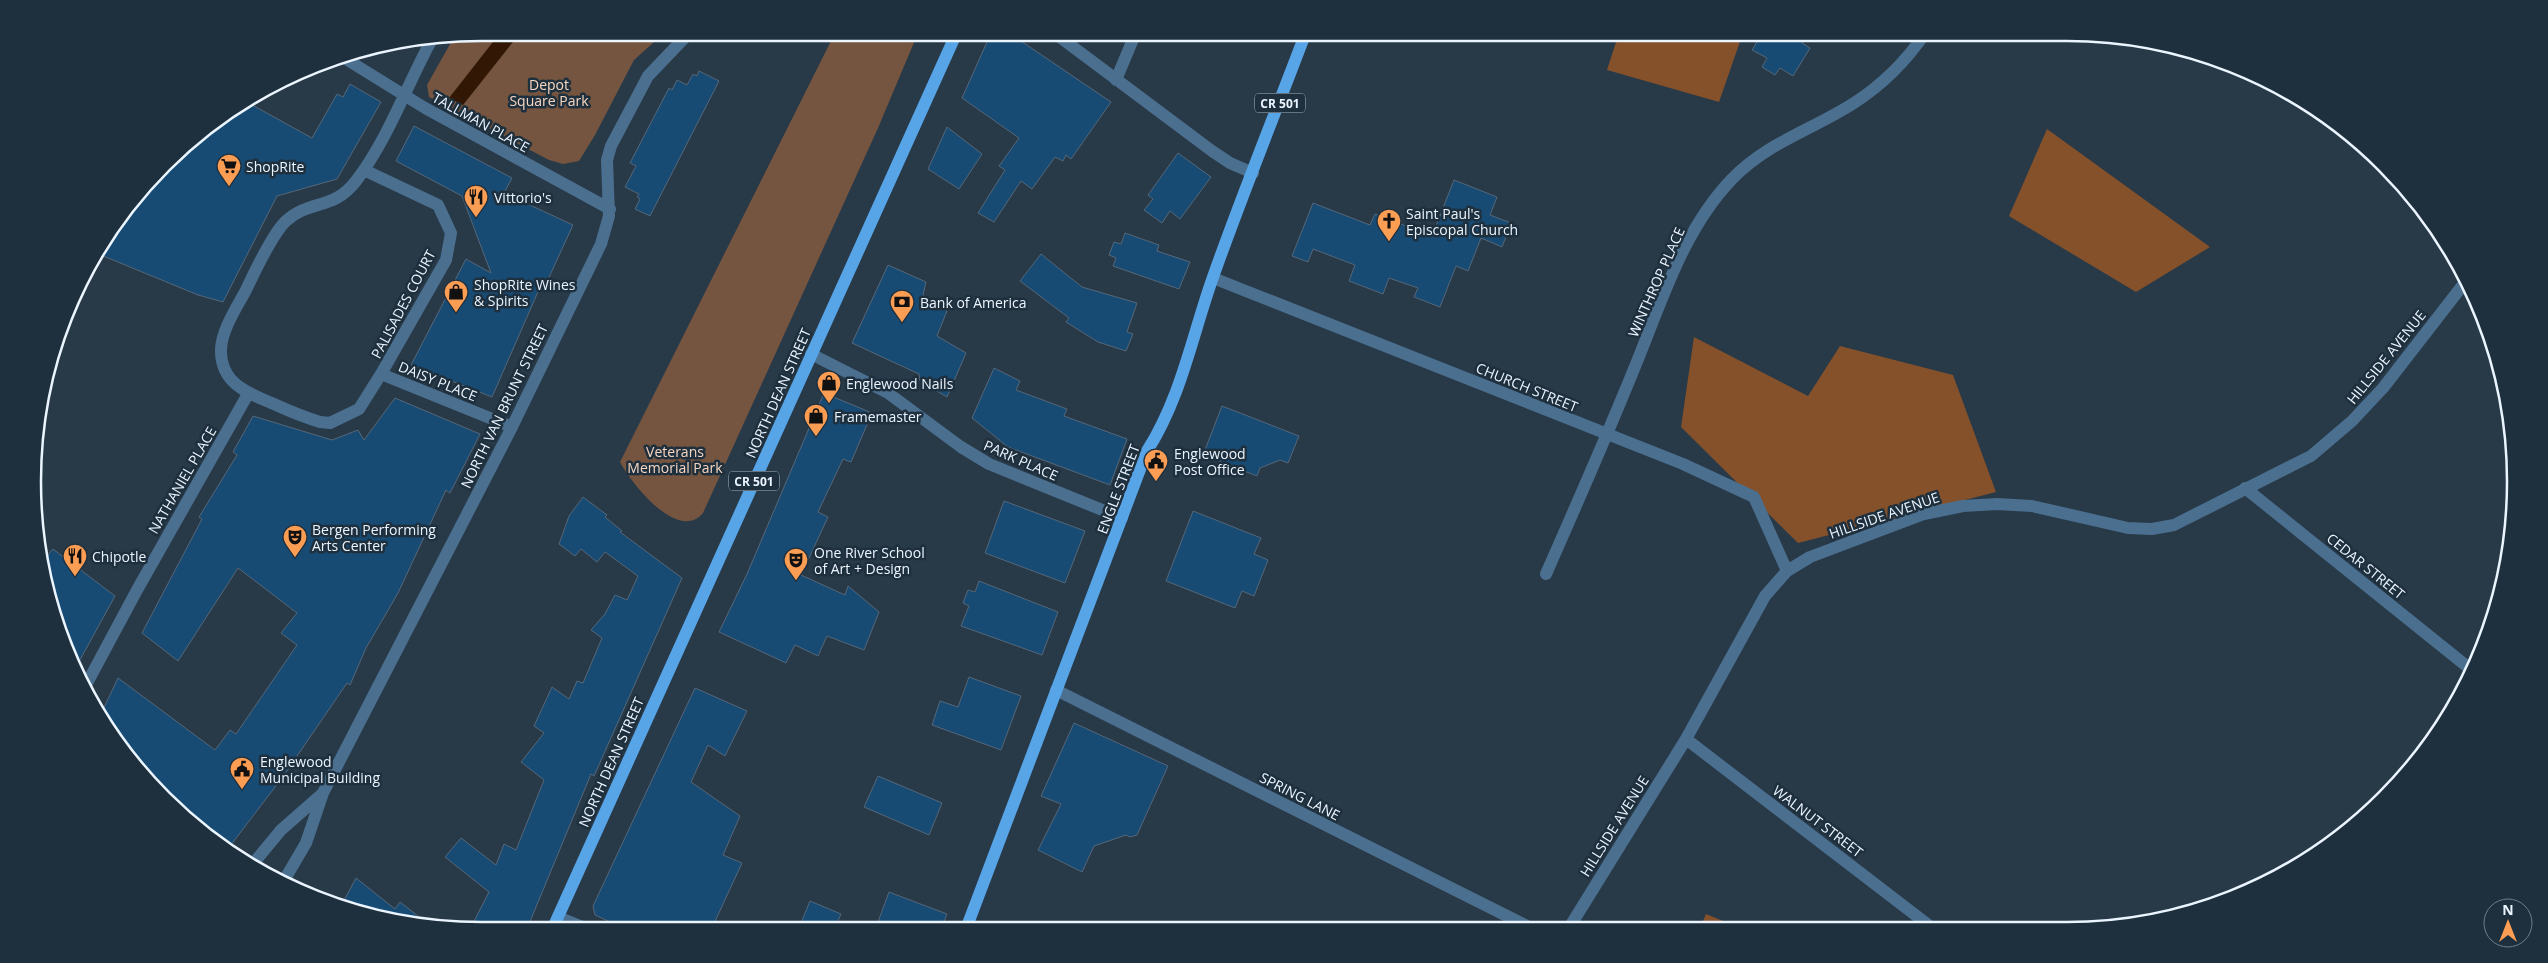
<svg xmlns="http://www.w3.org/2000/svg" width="2548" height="963" viewBox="0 0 2548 963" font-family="'Open Sans',sans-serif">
  <rect width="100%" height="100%" fill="#283948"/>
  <path fill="#75553f" d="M482,32L664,33L634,60L595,135L579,161L563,164L549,160L429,97L427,85L454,37Z
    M835,33H918L878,128L703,513C678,543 631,483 620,462Z"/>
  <path fill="#84512b" d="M1619,33V32L1743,33L1719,102L1607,70Z
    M2047,129L2210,247L2136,292L2009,216Z
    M1694,337L1808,396L1840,346L1953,375L1996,492L1798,543L1681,427Z
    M1706,914L1740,928H1700Z"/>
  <path fill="#321804" d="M500,33H520L463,105L449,98Z"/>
  <path fill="#184b74" stroke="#556778" d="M1763,32H1808L1802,43L1810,48L1793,76L1780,68L1775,75L1762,67L1767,58L1752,50Z
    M1000,33L1010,34L1018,39L1111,102L1071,159L1066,155L1063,161L1055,157L1032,189L1021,181L994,222L978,213L1005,170L999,166L1019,138L962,98L987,42Z
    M699,71L719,81L650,216L635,209L640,199L637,197L639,194L625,187L636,166L630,163L669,88L672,90L677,80L687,85L693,74L697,76Z
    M350,84L381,102L337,179L277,196L223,302L198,295L96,253L186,144L245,101L312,138L337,94L343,97Z
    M414,126L512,178L504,193L573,225L545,286L541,285L492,397L411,365L466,259L491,273L462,196L396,161Z
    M947,127L982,154L959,189L928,169Z
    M1178,153L1211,177L1180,219L1170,211L1162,223L1144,210L1153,199L1148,195Z
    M1454,180L1497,197L1490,215L1511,223L1502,247L1481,238L1468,271L1456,266L1440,307L1414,297L1418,288L1389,278L1383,294L1349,281L1355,265L1313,249L1308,262L1292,256L1313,203L1370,225L1375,214L1432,236Z
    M1125,233L1159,245L1157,251L1190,262L1179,289L1113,266L1116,258L1109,255L1114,242L1121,244Z
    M1041,254L1082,287L1137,303L1127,332L1133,334L1126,351L1098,342L1066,322L1069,318L1020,281Z
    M888,265L926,282L923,295L947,311L937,336L966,353L947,397L920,381L919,374L852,343Z
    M994,368L1020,381L1016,390L1067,409L1064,416L1127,439L1110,485L1008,447L972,418Z
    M824,393L872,413L851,462L843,459L818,512L828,517L801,575L845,595L848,586L879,612L864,650L827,636L818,656L795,645L786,663L719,632L747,574Z
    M395,398L480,434L450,493L446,490L398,593L366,648L350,685L347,683L282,778L227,850L208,838L108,731L100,716L118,678L215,750L230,730L236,734L297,645L281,633L297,613L238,568L178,661L142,633L202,519L199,517L237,455L233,452L253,416L332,440L358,430L364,440Z
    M1222,406L1299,436L1288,463L1280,460L1260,468L1257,476L1203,455Z
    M583,497L607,515L605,517L622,531L620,532L682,578L594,776L591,774L529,924L527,922L523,930L470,929L489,892L445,857L461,838L496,865L504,844L516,850L544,780L521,762L544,733L534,726L552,687L569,699L577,681L583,683L602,638L591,630L605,614L615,595L627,600L638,576L605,552L597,562L581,549L575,556L559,544L569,516Z
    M1004,501L1085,531L1065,583L985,553Z
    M1193,511L1261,538L1254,554L1268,560L1254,596L1242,591L1235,608L1166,581Z
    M53,549L115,596L75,669L67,653L41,569V563Z
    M979,581L1058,612L1042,655L961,626L969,606L963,603L968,590L975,592Z
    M969,677L1021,696L1001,750L932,725L940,701L958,707Z
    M695,688L747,711L725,756L708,745L691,782L740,816L723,855L742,863L711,930H628L595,915L593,906Z
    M1074,723L1168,766L1137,835L1130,837L1126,835L1094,846L1082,872L1038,850L1061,804L1041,796Z
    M878,776L942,803L929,835L864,807Z
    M356,878L395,909L400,902L427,923L365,915L341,906Z
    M889,892L947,914L941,929L875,930Z
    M810,901L841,914L834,930H798Z"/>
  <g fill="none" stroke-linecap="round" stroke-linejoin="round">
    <path stroke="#4b6f8f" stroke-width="12" d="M1053,32L1212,151L1230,163L1253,173
      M341,56L425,108L610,209
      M1116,80L1136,32
      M364,170L438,205L451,233L446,260L381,374L359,409L330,423L320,422C304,417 289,411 274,404C247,393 220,383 221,349C222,329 237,307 246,290C254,273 273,233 286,221C310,199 333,211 356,181C388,139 406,87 431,41
      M1213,278L1683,464L1754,497L1787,571
      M811,354L888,393L961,447L989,464L1122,518
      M381,374L512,427
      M2245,488L2469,668
      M1546,574C1576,506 1606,438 1634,369C1661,304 1682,231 1732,179C1768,142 1812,130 1854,103C1882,85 1907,60 1926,32
      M85,687L137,590L248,394
      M1056,690L1531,928
      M1686,739L1931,927
      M252,865L281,830L322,794
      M282,884L306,843L323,793L512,427L601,244L609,216L607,160L611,146L648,76L690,32
      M558,917L590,930
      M1569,928L1686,739L1765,596L1787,571L1810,557L1924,514L1963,506L1997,504L2032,506L2128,528L2152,529L2174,525L2311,456L2352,421L2383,388L2466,281"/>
    <path stroke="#57a4e7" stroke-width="12" d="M966,929L1147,451C1181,398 1192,336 1213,277C1242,195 1275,114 1306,32
      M552,930L957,32"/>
  </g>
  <defs>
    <symbol id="supermarket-pin" viewBox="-11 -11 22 30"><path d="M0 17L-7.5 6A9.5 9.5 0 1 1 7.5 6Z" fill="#fc9d54" stroke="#1e2f3d"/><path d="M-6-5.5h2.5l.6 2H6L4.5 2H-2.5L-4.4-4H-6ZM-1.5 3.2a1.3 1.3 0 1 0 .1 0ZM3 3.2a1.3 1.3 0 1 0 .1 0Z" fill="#111"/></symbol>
    <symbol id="restaurant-pin" viewBox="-11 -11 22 30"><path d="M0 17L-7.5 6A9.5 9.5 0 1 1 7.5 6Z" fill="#fc9d54" stroke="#1e2f3d"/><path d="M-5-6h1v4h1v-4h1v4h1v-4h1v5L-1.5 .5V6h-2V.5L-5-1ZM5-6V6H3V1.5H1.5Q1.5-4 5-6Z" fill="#111"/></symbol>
    <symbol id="church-pin" viewBox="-11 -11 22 30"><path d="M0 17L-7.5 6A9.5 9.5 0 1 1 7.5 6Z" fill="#fc9d54" stroke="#1e2f3d"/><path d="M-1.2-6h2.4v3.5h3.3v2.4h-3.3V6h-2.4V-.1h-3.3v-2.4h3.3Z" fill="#111"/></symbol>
    <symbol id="shop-pin" viewBox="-11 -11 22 30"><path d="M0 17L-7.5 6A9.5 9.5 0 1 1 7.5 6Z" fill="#fc9d54" stroke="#1e2f3d"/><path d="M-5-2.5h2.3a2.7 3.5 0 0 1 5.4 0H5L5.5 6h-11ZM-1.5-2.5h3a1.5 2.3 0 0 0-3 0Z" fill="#111"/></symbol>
    <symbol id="bank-pin" viewBox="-11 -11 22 30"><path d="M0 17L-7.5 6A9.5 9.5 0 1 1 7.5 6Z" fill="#fc9d54" stroke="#1e2f3d"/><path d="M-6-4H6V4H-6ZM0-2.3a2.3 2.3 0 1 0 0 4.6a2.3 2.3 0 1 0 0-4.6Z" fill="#111"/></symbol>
    <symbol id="civic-pin" viewBox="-11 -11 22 30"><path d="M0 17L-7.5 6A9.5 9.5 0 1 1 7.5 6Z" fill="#fc9d54" stroke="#1e2f3d"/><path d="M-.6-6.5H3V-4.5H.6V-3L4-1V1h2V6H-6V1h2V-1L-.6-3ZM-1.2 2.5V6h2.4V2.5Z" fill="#111"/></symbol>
    <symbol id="theatre-pin" viewBox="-11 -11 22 30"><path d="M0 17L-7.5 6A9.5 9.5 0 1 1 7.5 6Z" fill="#fc9d54" stroke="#1e2f3d"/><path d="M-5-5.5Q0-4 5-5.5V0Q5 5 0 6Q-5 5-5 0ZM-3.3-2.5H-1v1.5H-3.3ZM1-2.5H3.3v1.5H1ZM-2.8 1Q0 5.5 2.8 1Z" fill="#111"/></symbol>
  </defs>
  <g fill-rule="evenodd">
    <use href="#supermarket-pin" x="215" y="152" width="28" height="38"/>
    <use href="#restaurant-pin" x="462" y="183" width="28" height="38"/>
    <use href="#church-pin" x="1375" y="207" width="28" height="38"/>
    <use href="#shop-pin" x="442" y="278" width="28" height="38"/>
    <use href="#bank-pin" x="888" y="288" width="28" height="38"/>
    <use href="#shop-pin" x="815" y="369" width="28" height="38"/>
    <use href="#shop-pin" x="802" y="402" width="28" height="38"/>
    <use href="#civic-pin" x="1142" y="447" width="28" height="38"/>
    <use href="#theatre-pin" x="281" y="523" width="28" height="38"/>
    <use href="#restaurant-pin" x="61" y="542" width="28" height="38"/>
    <use href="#theatre-pin" x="782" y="546" width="28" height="38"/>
    <use href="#civic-pin" x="228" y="755" width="28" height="38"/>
  </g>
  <g text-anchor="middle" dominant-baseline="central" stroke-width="5" stroke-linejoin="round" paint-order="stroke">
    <g fill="#1e2f3d" stroke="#aebac5" stroke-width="1">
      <rect x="1255" y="93.5" width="50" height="19" rx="4"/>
      <rect x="729" y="471.5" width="50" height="19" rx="4"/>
    </g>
    <g font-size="12" font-weight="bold" fill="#ebf5ff">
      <text x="1280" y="103">CR 501</text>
      <text x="754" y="481">CR 501</text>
    </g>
    <g font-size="14" fill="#f6d6c0" stroke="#1e2f3d">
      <text x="549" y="84">Depot<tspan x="549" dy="16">Square Park</tspan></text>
      <text x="675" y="451">Veterans<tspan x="675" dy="16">Memorial Park</tspan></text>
    </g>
    <g font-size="14" fill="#ebf5ff" stroke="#1e2f3d">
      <text transform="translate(481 122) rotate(29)">TALLMAN PLACE</text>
      <text transform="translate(1656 282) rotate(-66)">WINTHROP PLACE</text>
      <text transform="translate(403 304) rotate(-62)">PALISADES COURT</text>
      <text transform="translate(2386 357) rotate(-51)">HILLSIDE AVENUE</text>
      <text transform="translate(438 381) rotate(22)">DAISY PLACE</text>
      <text transform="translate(1527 387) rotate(22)">CHURCH STREET</text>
      <text transform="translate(778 393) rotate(-66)">NORTH DEAN STREET</text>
      <text transform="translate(504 406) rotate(-64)">NORTH VAN BRUNT STREET</text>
      <text transform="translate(1021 460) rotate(24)">PARK PLACE</text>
      <text transform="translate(182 480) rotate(-60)">NATHANIEL PLACE</text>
      <text transform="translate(1118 489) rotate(-69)">ENGLE STREET</text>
      <text transform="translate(1884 515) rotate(-19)">HILLSIDE AVENUE</text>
      <text transform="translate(2366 566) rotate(39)">CEDAR STREET</text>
      <text transform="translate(611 762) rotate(-66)">NORTH DEAN STREET</text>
      <text transform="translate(1300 796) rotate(27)">SPRING LANE</text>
      <text transform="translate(1818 821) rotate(37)">WALNUT STREET</text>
      <text transform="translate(1614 826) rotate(-58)">HILLSIDE AVENUE</text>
    </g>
    <g font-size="14" fill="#ebf5ff" stroke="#1e2f3d" text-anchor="start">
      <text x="246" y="166">ShopRite</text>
      <text x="494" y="197">Vittorio's</text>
      <text x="1406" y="213">Saint Paul's<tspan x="1406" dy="16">Episcopal Church</tspan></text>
      <text x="474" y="284">ShopRite Wines<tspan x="474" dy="16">&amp; Spirits</tspan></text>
      <text x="920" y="302">Bank of America</text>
      <text x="846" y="383">Englewood Nails</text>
      <text x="834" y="416">Framemaster</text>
      <text x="1174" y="453">Englewood<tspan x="1174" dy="16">Post Office</tspan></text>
      <text x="312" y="529">Bergen Performing<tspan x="312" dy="16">Arts Center</tspan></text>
      <text x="814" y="552">One River School<tspan x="814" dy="16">of Art + Design</tspan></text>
      <text x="92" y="556">Chipotle</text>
      <text x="260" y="761">Englewood<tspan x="260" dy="16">Municipal Building</tspan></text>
    </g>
  </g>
  <path d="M0 0H2548V963H0ZM481 41H2067A440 440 0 0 1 2507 481V482A440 440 0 0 1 2067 922H481A440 440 0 0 1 41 482V481A440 440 0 0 1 481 41Z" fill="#1e2f3d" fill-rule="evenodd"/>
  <path fill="none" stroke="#ebf5ff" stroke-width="2.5" d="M481 41H2067A440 440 0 0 1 2507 481V482A440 440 0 0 1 2067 922H481A440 440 0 0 1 41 482V481A440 440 0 0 1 481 41Z"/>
  <g transform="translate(2508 923)"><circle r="24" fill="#1e2f3d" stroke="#707e8b"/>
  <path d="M0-4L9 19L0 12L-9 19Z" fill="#fc9d54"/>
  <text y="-8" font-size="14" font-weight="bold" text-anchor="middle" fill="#ebf5ff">N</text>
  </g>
</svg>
